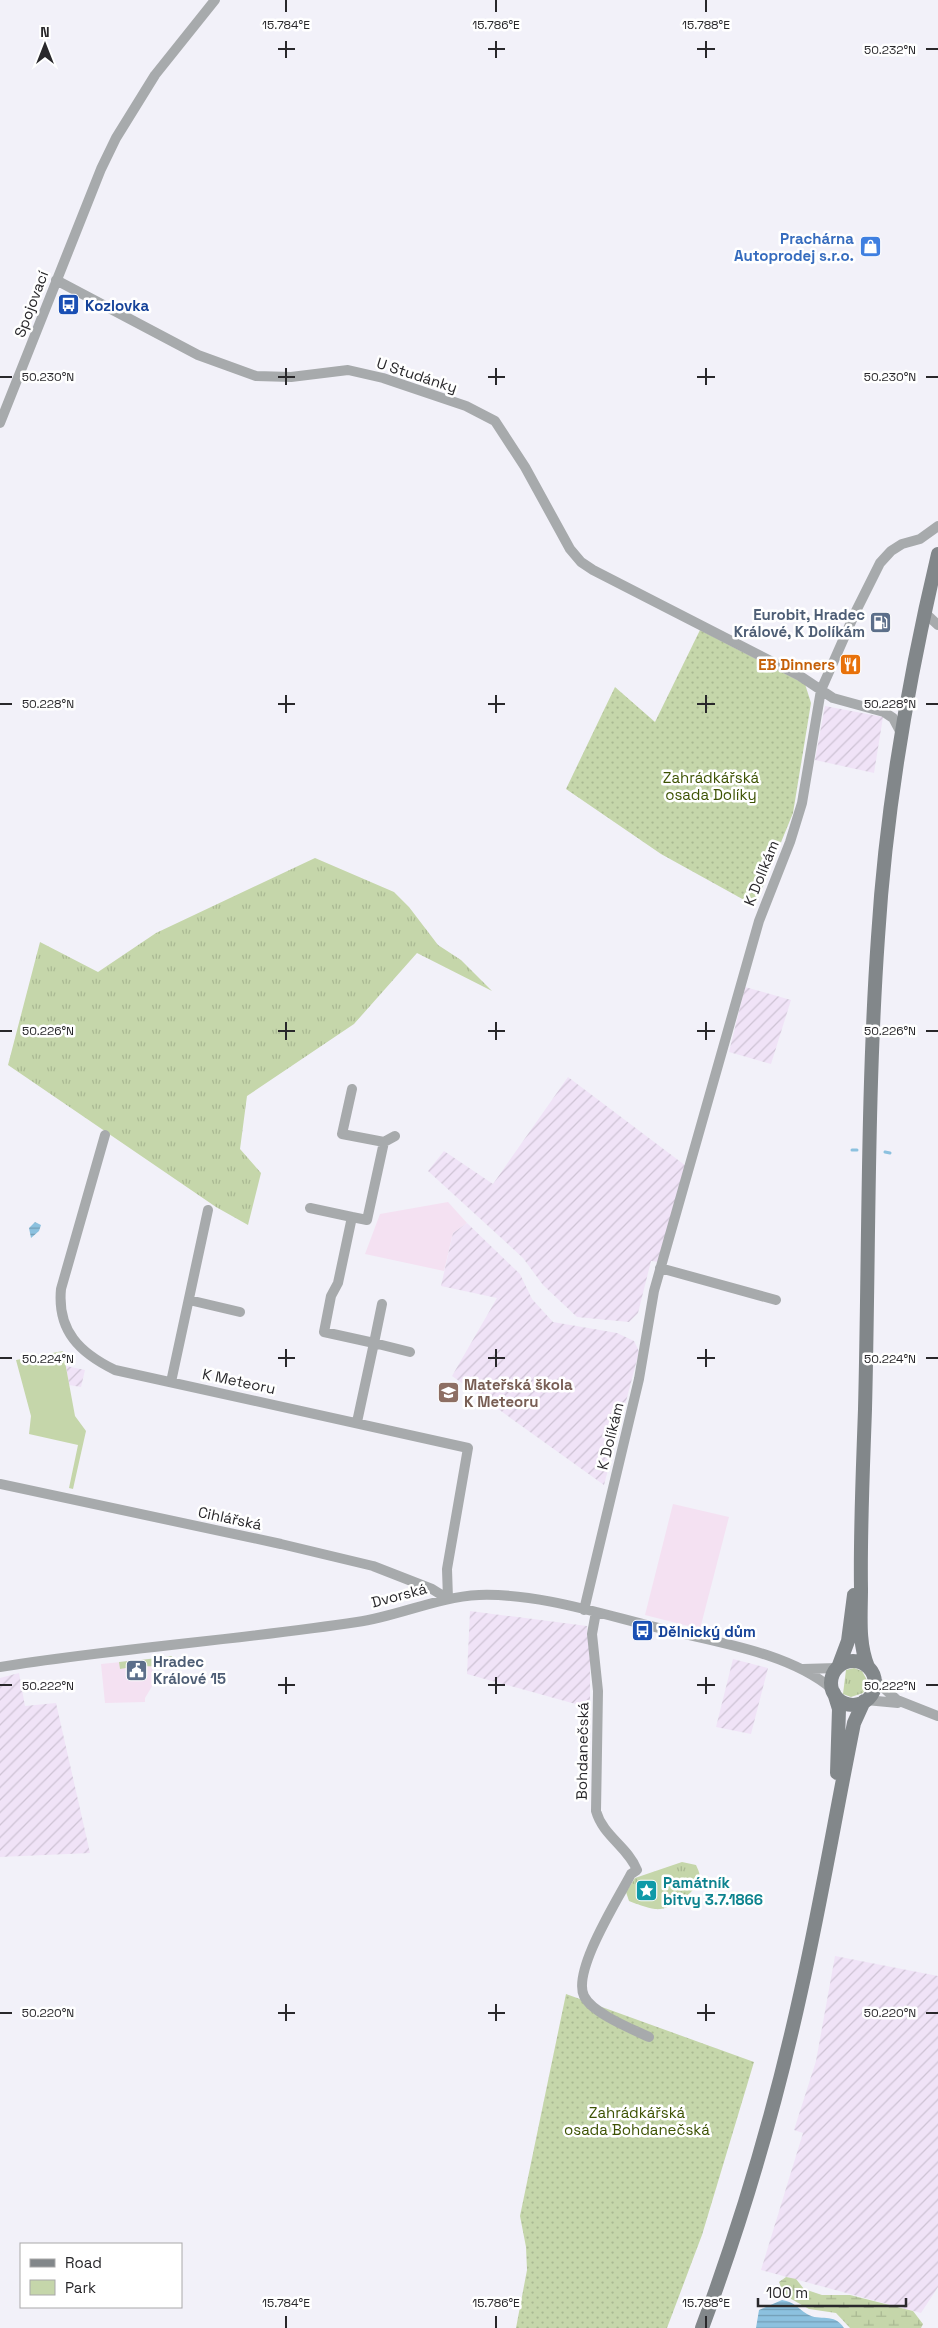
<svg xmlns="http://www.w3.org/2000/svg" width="938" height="2328" viewBox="0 0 938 2328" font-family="'Space Grotesk',sans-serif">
  <defs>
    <pattern id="industrial-furrows" width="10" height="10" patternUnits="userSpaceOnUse" patternTransform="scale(1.25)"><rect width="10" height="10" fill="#f0e3f7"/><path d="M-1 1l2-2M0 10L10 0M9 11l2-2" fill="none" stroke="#cec3d4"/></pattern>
    <pattern id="grass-tufts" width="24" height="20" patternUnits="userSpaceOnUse" patternTransform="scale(1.25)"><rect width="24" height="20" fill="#c5d6aa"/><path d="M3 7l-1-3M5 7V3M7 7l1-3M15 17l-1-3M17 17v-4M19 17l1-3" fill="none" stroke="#a9b892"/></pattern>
    <pattern id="wetland-marsh" width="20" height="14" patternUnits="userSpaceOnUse" patternTransform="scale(1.25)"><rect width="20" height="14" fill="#c5d6aa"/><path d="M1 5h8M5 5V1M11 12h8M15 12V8" fill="none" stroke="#a9b892"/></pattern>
    <pattern id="garden-dots" width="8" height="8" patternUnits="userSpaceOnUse" patternTransform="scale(1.25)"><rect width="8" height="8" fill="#c5d6aa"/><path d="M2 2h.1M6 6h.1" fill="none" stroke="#a9b892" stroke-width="1.8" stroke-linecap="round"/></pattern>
    <pattern id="water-rules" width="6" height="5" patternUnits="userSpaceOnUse" patternTransform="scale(1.25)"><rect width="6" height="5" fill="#8cc1df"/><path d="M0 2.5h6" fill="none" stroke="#729db5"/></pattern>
  </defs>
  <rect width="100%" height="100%" fill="#f2f1f9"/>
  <path fill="#f4e1f2" d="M448,1202L467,1223L453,1233L444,1271L365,1254L380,1214Z
    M673,1504L729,1517L700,1629L645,1615Z
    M151,1659L154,1683L145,1698V1702L105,1703L101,1664Z"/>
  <path fill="url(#industrial-furrows)" d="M825,706L883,717L874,773L815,760Z
    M745,987L791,1000L771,1064L729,1052Z
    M568,1077L686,1166L659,1262L651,1261L638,1313L629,1322L577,1317L543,1285L523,1258L428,1171L444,1151L493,1184Z
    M467,1223L520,1274L532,1299L553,1322L617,1333L634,1341L637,1347L639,1352L604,1485L452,1376L497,1298L441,1286L453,1233Z
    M66,1366L85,1370L81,1387L69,1385Z
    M470,1611L587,1626L590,1655V1708L467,1674Z
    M733,1659L768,1668L751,1734L716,1727Z
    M19,1673L25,1706L56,1703L90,1853L0,1857V1678Z
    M835,1956L938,1976V2287L921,2313L761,2270L803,2133L794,2130L816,2061Z"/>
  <path fill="url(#grass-tufts)" d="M315,858L394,892L409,907L438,945L461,960L492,991L417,953L354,1024L247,1096L240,1149L261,1173L248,1225L216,1207L8,1065L40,942L98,972L156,933Z
    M172,1656L173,1664L170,1667L141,1666V1660Z
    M137,1660L138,1666L120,1669L119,1662Z
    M854,1668L862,1671L868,1682L863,1693L851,1697L843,1694L846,1670Z
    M682,1862L696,1865C698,1870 701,1874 699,1880C694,1894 670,1911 655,1909C647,1908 637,1904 629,1901L626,1892L635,1878Z"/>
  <path fill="url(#wetland-marsh)" d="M786,2277L796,2279L804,2289L822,2295H850L913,2311L923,2324L921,2328H850L836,2313L809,2309L784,2295L779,2282Z"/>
  <path fill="#c5d6aa" d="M63,1351L75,1416L86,1431L73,1489L69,1488L78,1445L29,1434L31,1416L16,1360Z"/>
  <path fill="url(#garden-dots)" d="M700,630L805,684L811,703L793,813L755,906L661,854L566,789L615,687L655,722Z
    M566,1994L754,2062L702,2235L667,2328H516L527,2270L526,2247L520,2216Z"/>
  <path fill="url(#water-rules)" d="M35,1222L41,1225L39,1231L31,1238L29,1228Z
    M782,2300C795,2302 797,2308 807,2314C820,2322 834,2312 844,2328H756L759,2310Z"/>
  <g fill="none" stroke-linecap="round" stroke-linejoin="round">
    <path stroke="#8cc1df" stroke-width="3" d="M852,1150H857
      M885,1152L890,1153"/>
    <path stroke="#a7aaac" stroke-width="10" d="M56,280L198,355L256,376L291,377L348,370L383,378L466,406L495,421L525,467L570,549L581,562L593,570L800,676L833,698L884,712L893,718L901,733
      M0,423L101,169L116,138L155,75L215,0
      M924,612L938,625
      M105,1135L61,1289C57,1331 80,1353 115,1370L468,1448L447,1569L448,1599
      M384,1142L395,1136
      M310,1208L352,1217L338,1283L331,1296L324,1332L374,1343L357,1422
      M352,1217L367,1220L384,1142L342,1134L352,1089
      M660,1268L776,1300
      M189,1300L240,1312
      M382,1304L374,1343L410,1352
      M171,1382L208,1210
      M0,1484L281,1544L373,1566L432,1589L448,1599
      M584,1610L639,1379L654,1291L759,921L790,842L802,803L821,690L855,613L880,563L891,551L902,544L920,539L938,526
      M596,1612L592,1634L598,1691L596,1811C603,1836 628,1847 637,1870L631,1874C618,1899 572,1971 584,1996C592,2013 632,2029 649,2037
      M0,1667C119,1648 239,1640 357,1622C399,1616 437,1597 479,1595C539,1593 601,1614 659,1628C714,1642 789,1652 832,1689
      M803,1669L837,1668
      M874,1679L897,1700L938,1716
      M866,1700L898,1703"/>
    <path stroke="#82878a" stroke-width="14" d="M831 1683a22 22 0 1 1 44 0a22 22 0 1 1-44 0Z
      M839,1665L848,1641L854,1595
      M868,1667C858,1643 861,1615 861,1589C860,1529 863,1469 865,1409C869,1252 867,1094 878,937C886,808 908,680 938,554
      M834,1693L839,1709L837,1773
      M702,2328C743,2218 776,2105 801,1991C821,1902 836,1812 854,1723L864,1701"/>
  </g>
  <path fill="none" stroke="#29282b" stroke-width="2" d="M286,0V12M496,0V12M706,0V12M286,41V58M496,41V58M706,41V58M278,49H295M488,49H505M697,49H715M926,49H938M286,368V385M496,368V385M706,368V385M0,377H12M278,377H295M488,377H505M697,377H715M926,377H938M286,695V713M496,695V713M706,695V713M0,704H12M278,704H295M488,704H505M697,704H715M926,704H938M286,1022V1040M496,1022V1040M706,1022V1040M0,1031H12M278,1031H295M488,1031H505M697,1031H715M926,1031H938M286,1349V1367M496,1349V1367M706,1349V1367M0,1358H12M278,1358H295M488,1358H505M697,1358H715M926,1358H938M286,1677V1694M496,1677V1694M706,1677V1694M0,1685H12M278,1685H295M488,1685H505M697,1685H715M926,1685H938M286,2004V2021M496,2004V2021M706,2004V2021M0,2013H12M278,2013H295M488,2013H505M697,2013H715M926,2013H938M286,2316V2328M496,2316V2328M706,2316V2328"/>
  <defs>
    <symbol id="shop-square" viewBox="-11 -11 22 22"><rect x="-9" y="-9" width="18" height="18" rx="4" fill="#3f7fe0" stroke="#fff"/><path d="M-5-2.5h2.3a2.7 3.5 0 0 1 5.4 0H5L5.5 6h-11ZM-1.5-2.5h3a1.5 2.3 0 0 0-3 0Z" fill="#fff"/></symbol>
    <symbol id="bus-square" viewBox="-11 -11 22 22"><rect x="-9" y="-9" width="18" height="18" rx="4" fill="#1a4fb4" stroke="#fff"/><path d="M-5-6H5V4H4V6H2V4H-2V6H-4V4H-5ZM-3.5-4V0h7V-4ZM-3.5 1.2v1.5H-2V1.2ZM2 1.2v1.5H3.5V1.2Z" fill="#fff"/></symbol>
    <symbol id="fuel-square" viewBox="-11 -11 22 22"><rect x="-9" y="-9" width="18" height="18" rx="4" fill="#5c6f8a" stroke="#fff"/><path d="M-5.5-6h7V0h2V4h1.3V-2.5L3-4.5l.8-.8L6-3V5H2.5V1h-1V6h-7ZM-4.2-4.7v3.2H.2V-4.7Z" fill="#fff"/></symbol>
    <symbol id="restaurant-square" viewBox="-11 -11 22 22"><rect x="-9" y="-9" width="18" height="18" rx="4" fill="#e8710a" stroke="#fff"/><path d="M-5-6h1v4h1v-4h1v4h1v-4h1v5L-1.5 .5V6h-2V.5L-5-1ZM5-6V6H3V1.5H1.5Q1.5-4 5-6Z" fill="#fff"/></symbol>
    <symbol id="school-square" viewBox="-11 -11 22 22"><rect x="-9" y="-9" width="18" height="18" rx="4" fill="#8d6e63" stroke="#fff"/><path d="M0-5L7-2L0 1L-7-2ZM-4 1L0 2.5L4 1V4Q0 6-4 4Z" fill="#fff"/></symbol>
    <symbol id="civic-square" viewBox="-11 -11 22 22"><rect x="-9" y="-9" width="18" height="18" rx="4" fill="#5c6f8a" stroke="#fff"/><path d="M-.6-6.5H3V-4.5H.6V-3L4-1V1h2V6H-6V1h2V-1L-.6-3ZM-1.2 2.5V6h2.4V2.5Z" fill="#fff"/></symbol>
    <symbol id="sight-square" viewBox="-11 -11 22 22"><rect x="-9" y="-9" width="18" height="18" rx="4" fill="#0f9aa8" stroke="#fff"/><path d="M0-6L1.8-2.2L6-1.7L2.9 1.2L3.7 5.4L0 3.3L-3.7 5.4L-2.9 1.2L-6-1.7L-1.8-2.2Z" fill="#fff"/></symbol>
  </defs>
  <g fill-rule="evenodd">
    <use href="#shop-square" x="858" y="234" width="25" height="25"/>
    <use href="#bus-square" x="56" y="292" width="25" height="25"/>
    <use href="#fuel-square" x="868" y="610" width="25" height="25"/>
    <use href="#restaurant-square" x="838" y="652" width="25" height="25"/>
    <use href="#school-square" x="436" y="1380" width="25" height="25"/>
    <use href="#bus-square" x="630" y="1618" width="25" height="25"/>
    <use href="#civic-square" x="124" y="1658" width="25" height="25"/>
    <use href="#sight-square" x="634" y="1878" width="25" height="25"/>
  </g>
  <g text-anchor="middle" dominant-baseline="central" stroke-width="5" stroke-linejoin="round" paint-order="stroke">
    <g font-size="15" font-weight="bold" fill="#366cbe" stroke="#fff" text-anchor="end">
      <text x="854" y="238">Prachárna<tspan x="854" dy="17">Autoprodej s.r.o.</tspan></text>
    </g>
    <g font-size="15" fill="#29282b" stroke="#fff">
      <text transform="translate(31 304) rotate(-69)">Spojovací</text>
      <text transform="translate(417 375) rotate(18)">U Studánky</text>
      <text transform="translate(761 873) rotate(-68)">K Dolíkám</text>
      <text transform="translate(239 1381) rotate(12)">K Meteoru</text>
      <text transform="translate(610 1436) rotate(-76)">K Dolíkám</text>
      <text transform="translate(230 1518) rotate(12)">Cihlářská</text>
      <text transform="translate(399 1595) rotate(-15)">Dvorská</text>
      <text transform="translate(582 1751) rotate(-89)">Bohdanečská</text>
    </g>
    <g font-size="15" font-weight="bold" fill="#164399" stroke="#fff" text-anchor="start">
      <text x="85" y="305">Kozlovka</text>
      <text x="658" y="1631">Dělnický dům</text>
    </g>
    <g font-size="15" font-weight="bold" fill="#4e5e75" stroke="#fff" text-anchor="end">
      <text x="865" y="614">Eurobit, Hradec<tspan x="865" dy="17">Králové, K Dolíkám</tspan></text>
      <text x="153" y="1661" text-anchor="start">Hradec<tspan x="153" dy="17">Králové 15</tspan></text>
    </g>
    <g font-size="15" font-weight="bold" fill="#c56008" stroke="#fff" text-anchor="end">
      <text x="835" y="664">EB Dinners</text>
    </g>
    <g font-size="15" fill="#3d5203" stroke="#fff">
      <text x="711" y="777">Zahrádkářská<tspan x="711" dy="17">osada Dolíky</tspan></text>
      <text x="637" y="2112">Zahrádkářská<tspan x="637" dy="17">osada Bohdanečská</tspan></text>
    </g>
    <g font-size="15" font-weight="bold" fill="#785e54" stroke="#fff" text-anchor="start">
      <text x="464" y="1384">Mateřská škola<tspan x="464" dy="17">K Meteoru</tspan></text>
    </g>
    <g font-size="15" font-weight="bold" fill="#0d838f" stroke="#fff" text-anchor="start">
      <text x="663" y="1882">Památník<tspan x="663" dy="17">bitvy 3.7.1866</tspan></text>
    </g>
  </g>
  <g font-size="12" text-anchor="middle" fill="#29282b" stroke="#fff" stroke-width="5" stroke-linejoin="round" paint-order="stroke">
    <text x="286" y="29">15.784°E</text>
    <text x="496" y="29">15.786°E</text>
    <text x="706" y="29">15.788°E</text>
    <text x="890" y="54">50.232°N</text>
    <text x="48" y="381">50.230°N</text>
    <text x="890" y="381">50.230°N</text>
    <text x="48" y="708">50.228°N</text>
    <text x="890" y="708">50.228°N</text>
    <text x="48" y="1035">50.226°N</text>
    <text x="890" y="1035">50.226°N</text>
    <text x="48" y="1363">50.224°N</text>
    <text x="890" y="1363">50.224°N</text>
    <text x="48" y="1690">50.222°N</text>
    <text x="890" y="1690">50.222°N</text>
    <text x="48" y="2017">50.220°N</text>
    <text x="890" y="2017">50.220°N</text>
    <text x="286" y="2307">15.784°E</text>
    <text x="496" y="2307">15.786°E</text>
    <text x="706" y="2307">15.788°E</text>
  </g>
  <rect x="20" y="2243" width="162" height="65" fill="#ffffff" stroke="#a9a9aa"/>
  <rect x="30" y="2259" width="25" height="8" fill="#82878a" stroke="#a9a9aa"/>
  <text x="65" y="2268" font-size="15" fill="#29282b">Road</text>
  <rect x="30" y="2280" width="25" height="15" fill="#c5d6aa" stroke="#a9a9aa"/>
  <text x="65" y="2293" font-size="15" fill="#29282b">Park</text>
  <g transform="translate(45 45)" stroke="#ffffff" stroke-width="4" paint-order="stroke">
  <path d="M0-4L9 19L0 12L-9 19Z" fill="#29282b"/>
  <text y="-8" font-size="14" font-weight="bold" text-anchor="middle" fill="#29282b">N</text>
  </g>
  <path d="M758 2298v8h148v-8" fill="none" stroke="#29282b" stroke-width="2.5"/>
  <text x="766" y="2298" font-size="15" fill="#29282b" stroke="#ffffff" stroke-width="4" paint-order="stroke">100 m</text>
</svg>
